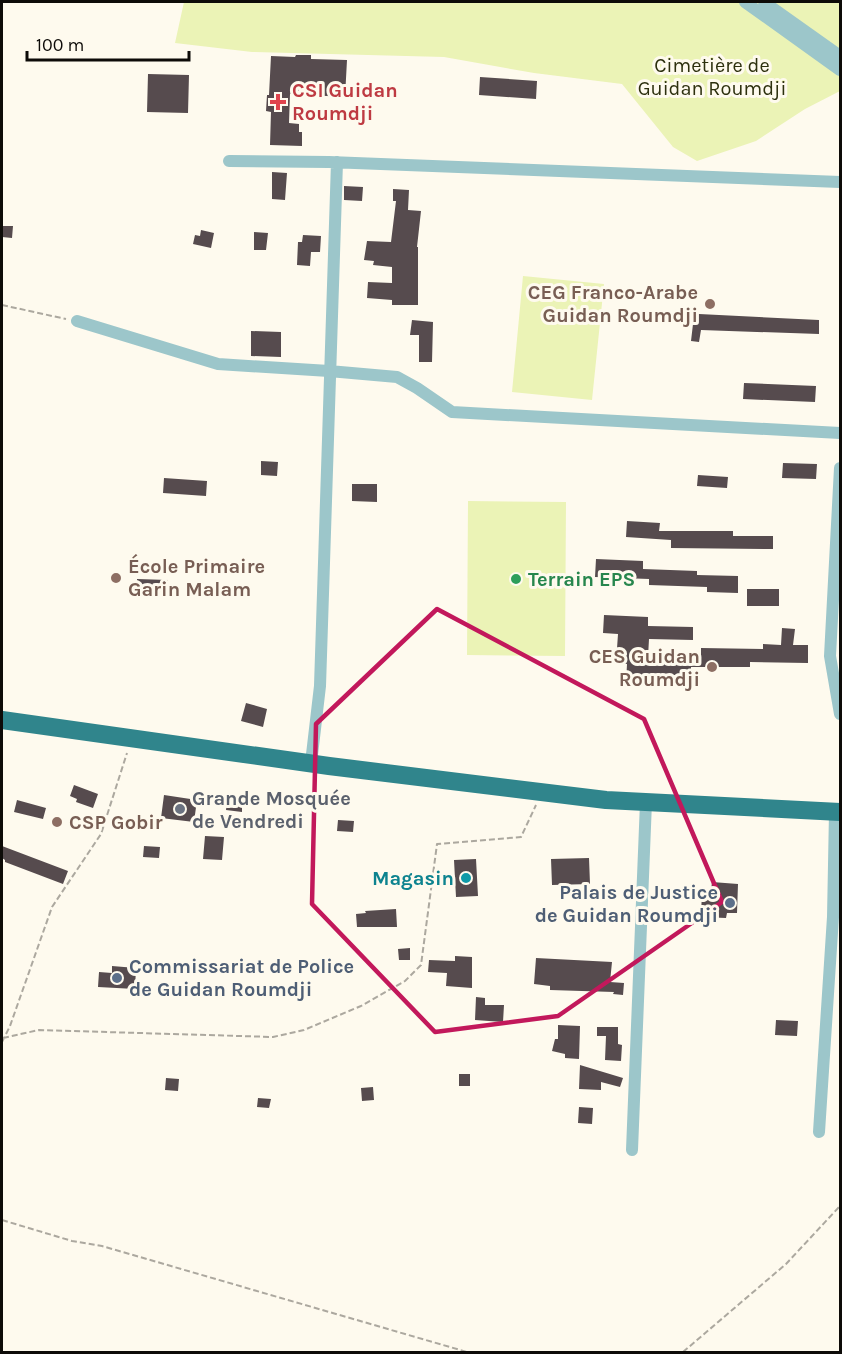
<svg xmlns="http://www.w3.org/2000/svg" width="842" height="1354" viewBox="0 0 842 1354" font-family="Karla,sans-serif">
  <rect width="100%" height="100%" fill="#fefaee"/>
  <path fill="#ebf3b6" d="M184,2H840V91L805,109L756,141L697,161L673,147L622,84L534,73L444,57L252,52L175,43Z
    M523,276L604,284L592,400L512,392Z
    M468,501L566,502L565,656L467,655Z"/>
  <path fill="#564b4e" d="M296,55H311V59L347,60L345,97L290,94L289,123L299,124V132H302V146L270,145L271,112L266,111L267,95H269L271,56L295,57Z
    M148,74L189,75L188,113L147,112Z
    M480,77L537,81L536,99L479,95Z
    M272,172L287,173L285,200L272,199Z
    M344,186L363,187L362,201L344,200Z
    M393,189L409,190L408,210L421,211L417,247H418V305H392V300L367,298L368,282L392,283V267L373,265L374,261L364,260L367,241L391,242L396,201H393Z
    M2,226H13L12,238L2,237Z
    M201,230L214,233L211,248L193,244L195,235L200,236Z
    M254,232L268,233L266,250H254Z
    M303,235L321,236L320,252H311L310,266L297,265L298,242H302Z
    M679,313L819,320V334L701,330L699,342L691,341L693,324L678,322Z
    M412,320L433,322L432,362H419V335H410Z
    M251,331L281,332V357L251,356Z
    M744,383L816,386L815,402L743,399Z
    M261,461L278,462L277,476L261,475Z
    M783,463L817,464L816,479L782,478Z
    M698,475L728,477L727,488L697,486Z
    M164,478L207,481L206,496L163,493Z
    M352,484H377V502L352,501Z
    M627,521L660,523L659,531H733V536H773V549L671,548V540L626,537Z
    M596,559L643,561V569L697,571V575L738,576V593L707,592V587L649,585V579L595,577Z
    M137,579L168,580L167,592L137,591Z
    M747,589H779V606H747Z
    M604,615L648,617V626L693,627V640L649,639L648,657L701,658V648L763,649V644L781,645L782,628L795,629L793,645H808V663L750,662V667H691V675H647V684L626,683L627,664L616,663L618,634L603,633Z
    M246,703L267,709L263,727L241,721Z
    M74,785L98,794L93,808L76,802L77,799L70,796Z
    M164,795L197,800L194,822L161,818Z
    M17,800L46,808L43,819L14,812Z
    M227,802L242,803V812L226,810Z
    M338,820L354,821L353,832L337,831Z
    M205,836L224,837L222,860L203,859Z
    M2,846L68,871L63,884L5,862V860L2,858Z
    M144,846L160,847L159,858L143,857Z
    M589,858L590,884L552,885L551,859Z
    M476,859L478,896L456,897L454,860Z
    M712,882L738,884L737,913H727L726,918L701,917L702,890L711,891Z
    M396,909L397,927H357L356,914L366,913L365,911Z
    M410,948V960H399L398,949Z
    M455,956L472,957V988L446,986L447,973L428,972L429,960L455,961Z
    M536,958L612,962L610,982L624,983L623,995L613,994L614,992L550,990V986L534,984Z
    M112,966L136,968L135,989L98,987L99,972L112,973Z
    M476,997L485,998V1005H504L503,1022L475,1020Z
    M776,1020L798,1021L797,1036L775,1035Z
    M558,1025L580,1026L579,1059L565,1058V1054L552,1051L555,1039H558Z
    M597,1027H618V1044L622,1045L621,1061L605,1060L606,1036H597Z
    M580,1065L623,1078L620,1087L601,1082V1090L579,1089Z
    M459,1074H470V1086H459Z
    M166,1078L179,1079L178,1091L165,1090Z
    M373,1087L374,1100L362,1101L361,1088Z
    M258,1098L271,1099L269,1108L257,1107Z
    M579,1107L593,1108L592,1124L578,1123Z"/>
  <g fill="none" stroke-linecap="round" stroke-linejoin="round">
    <path stroke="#aca89f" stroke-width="2" stroke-dasharray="6 3" stroke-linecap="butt" d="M2,305L66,319
      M3,1038L39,1030L273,1037L304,1030L361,1006L405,981L421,965L437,844L521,837L536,805
      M2,1042L10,1026L52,907L101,834L127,753
      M2,1220L72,1241L102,1246L467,1352
      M683,1352L786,1264L840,1206"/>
    <path stroke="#9cc6ca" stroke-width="12" d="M745,2L840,70
      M764,2L840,56
      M229,161L329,162L840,182
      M77,321L218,364L329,371L397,377L417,388L452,412L840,433
      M840,468L830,656L840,714
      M311,763L320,686L337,162
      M819,1132L833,917L835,812
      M632,1150L646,802"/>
    <path stroke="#30858c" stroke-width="18" d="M2,720L329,766L606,800L840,812"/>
  </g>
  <path fill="none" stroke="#c2185b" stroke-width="4.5" stroke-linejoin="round" d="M437,609L644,719L722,902L558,1016L435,1032L312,904L316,724Z"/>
  <path fill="#e0444e" stroke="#fefaee" stroke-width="2" d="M275 93h6v6h6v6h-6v6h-6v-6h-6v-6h6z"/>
  <g fill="#8d6e63" stroke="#fefaee" stroke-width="2">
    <circle cx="710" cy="304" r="6"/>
    <circle cx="116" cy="578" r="6"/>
    <circle cx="712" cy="667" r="6"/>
    <circle cx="57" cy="822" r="6"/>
  </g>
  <circle fill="#2e9e5b" stroke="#fefaee" stroke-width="2" cx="516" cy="579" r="6"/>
  <circle fill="#6b7280" stroke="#fefaee" stroke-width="2" cx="180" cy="809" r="6"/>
  <circle fill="#0f9aa8" stroke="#fefaee" stroke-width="2" cx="466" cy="878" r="6"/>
  <g fill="#5c6f8a" stroke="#fefaee" stroke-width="2">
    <circle cx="730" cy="903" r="6"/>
    <circle cx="117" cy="978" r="6"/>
  </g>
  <g text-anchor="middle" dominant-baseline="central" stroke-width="6" stroke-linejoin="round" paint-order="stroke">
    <g font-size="20" fill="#2d300e" stroke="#fefaee">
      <text x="712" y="65">Cimetière de<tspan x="712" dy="23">Guidan Roumdji</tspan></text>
    </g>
    <g font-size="20" font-weight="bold" fill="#be3a42" stroke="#fefaee" text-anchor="start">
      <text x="292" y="90">CSI Guidan<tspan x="292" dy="23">Roumdji</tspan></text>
    </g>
    <g font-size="20" font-weight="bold" fill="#785e54" stroke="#fefaee" text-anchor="end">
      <text x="698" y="292">CEG Franco-Arabe<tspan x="698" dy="23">Guidan Roumdji</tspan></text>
      <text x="128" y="566" text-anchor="start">École Primaire<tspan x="128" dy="23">Garin Malam</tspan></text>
      <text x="700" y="656">CES Guidan<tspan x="700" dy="23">Roumdji</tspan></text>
      <text x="69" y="822" text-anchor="start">CSP Gobir</text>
    </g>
    <g font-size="20" font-weight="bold" fill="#27864d" stroke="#fefaee" text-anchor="start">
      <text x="528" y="579">Terrain EPS</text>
    </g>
    <g font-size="20" font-weight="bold" fill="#5b616d" stroke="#fefaee" text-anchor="start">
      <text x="192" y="798">Grande Mosquée<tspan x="192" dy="23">de Vendredi</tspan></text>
    </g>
    <g font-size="20" font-weight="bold" fill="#0d838f" stroke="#fefaee" text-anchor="end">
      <text x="454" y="878">Magasin</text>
    </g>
    <g font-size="20" font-weight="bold" fill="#4e5e75" stroke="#fefaee" text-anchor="end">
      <text x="718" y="892">Palais de Justice<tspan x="718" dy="23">de Guidan Roumdji</tspan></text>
      <text x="129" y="966" text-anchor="start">Commissariat de Police<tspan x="129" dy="23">de Guidan Roumdji</tspan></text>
    </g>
  </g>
  <rect width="842" height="1354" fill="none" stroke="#0d0b08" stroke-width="6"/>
  <path d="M27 51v9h162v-9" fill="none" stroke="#0d0b08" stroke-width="3"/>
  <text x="36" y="51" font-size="18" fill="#0d0b08" stroke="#fefaee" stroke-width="4.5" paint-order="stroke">100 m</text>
</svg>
